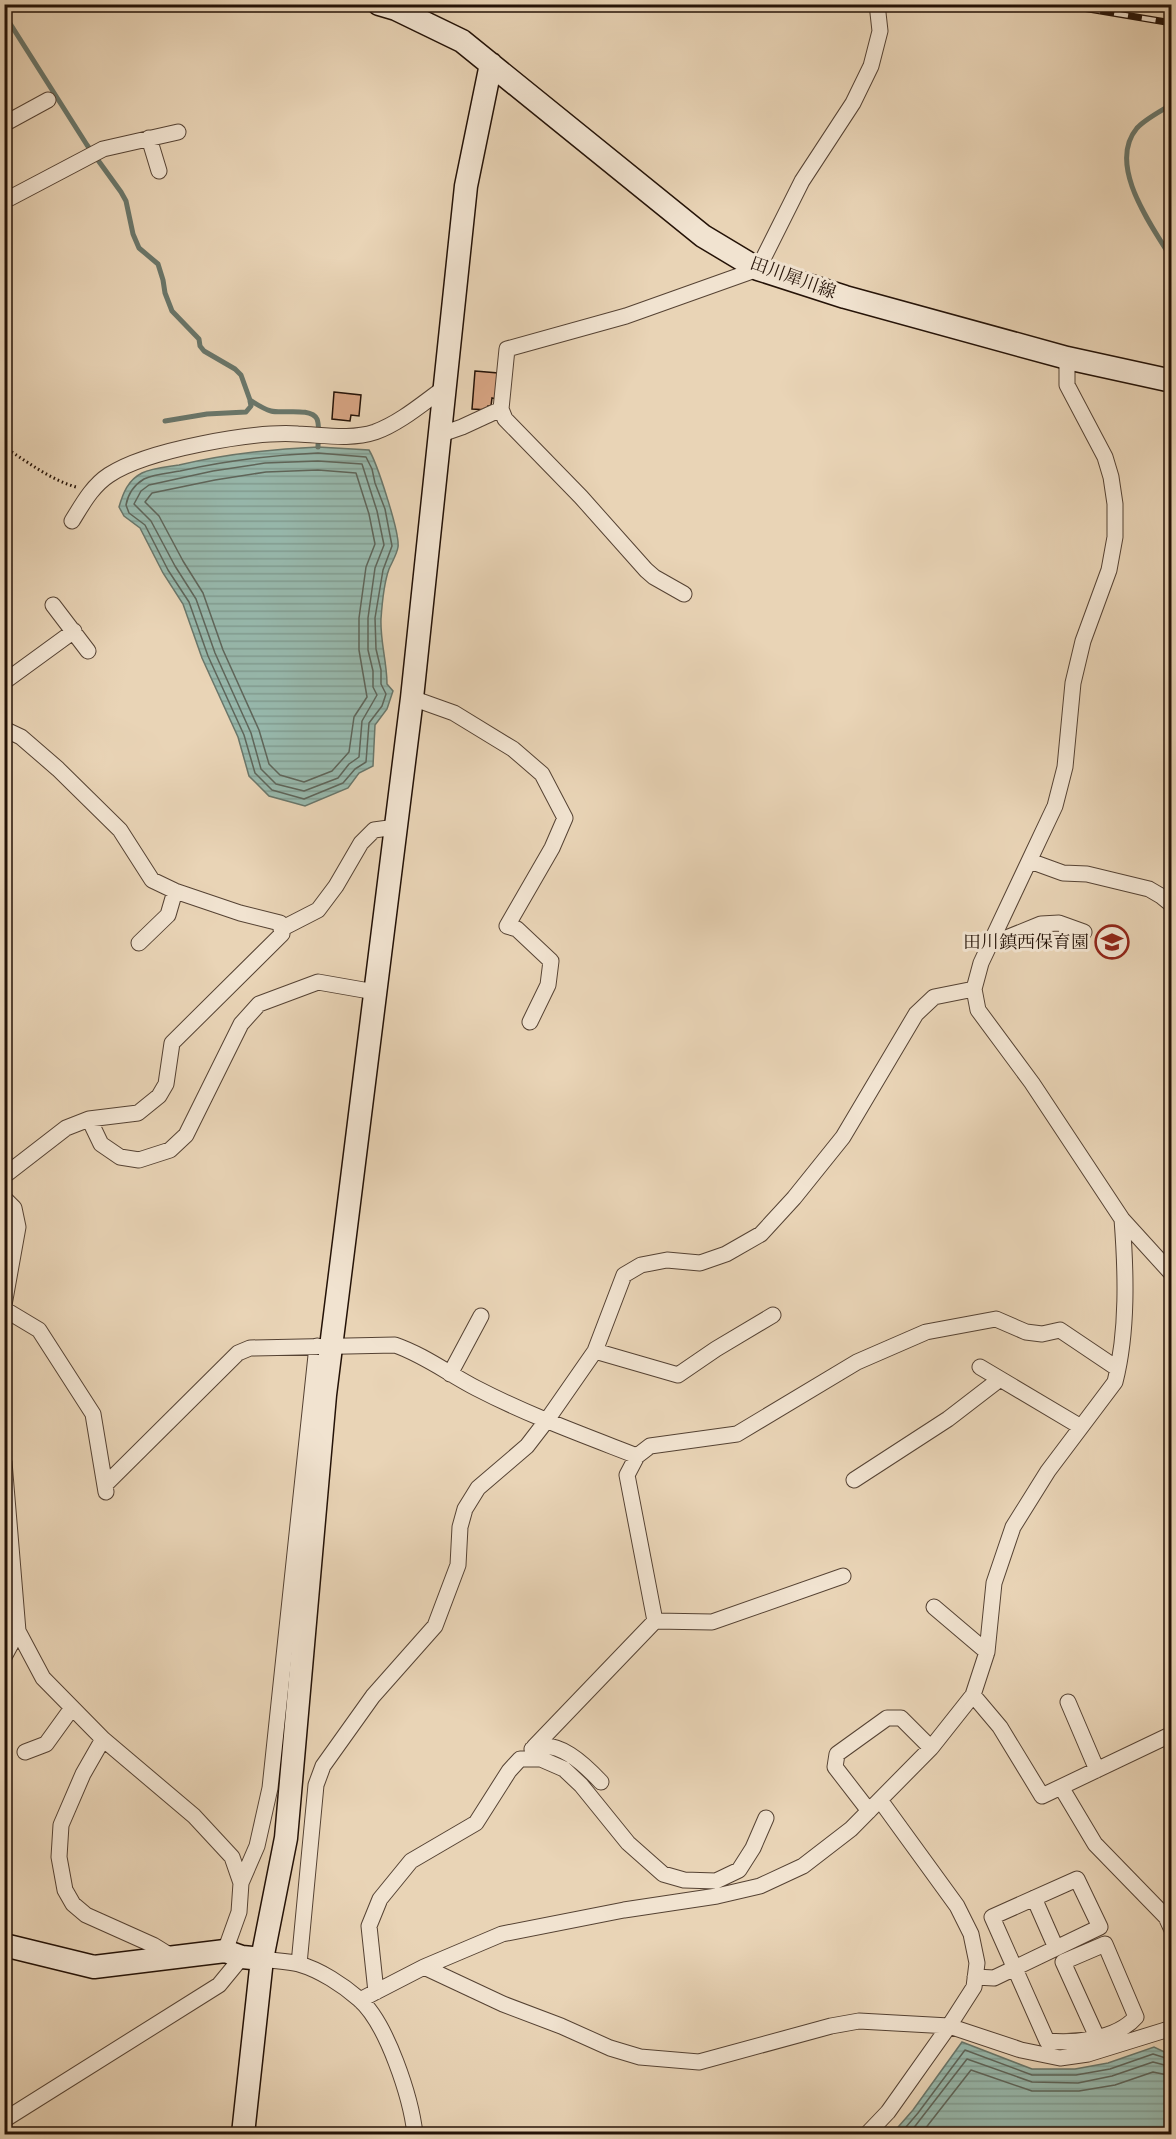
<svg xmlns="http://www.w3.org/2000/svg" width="1176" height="2139" viewBox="0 0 1176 2139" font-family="Cardo,'Noto Serif JP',serif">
  <defs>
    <pattern id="water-rules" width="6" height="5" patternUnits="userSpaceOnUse" patternTransform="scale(1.5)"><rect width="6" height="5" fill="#97b8ac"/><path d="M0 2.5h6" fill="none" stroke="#829d92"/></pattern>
  </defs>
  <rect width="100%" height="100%" fill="#e9d4b6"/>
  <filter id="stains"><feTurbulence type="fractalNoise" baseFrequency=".00333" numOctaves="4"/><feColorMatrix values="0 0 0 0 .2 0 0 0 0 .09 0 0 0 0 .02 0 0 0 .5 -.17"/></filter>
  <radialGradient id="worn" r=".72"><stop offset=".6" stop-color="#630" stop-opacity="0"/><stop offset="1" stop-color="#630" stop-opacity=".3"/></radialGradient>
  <path fill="url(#water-rules)" stroke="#69766a" stroke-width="1.5" d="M318,447L369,450C377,463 400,533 398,547C397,554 392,562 389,569C384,583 382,604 381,619C380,641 387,662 387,684L393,691L387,709L375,725L373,766L359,773L348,788L305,806L269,796L249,776L238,737L202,658L183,604L163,573L140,528L124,516L119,507C123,493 128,480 142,473C152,468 167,467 179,465C226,454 270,449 318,447Z
    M962,2042L1032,2069H1075L1108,2063L1154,2047L1171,2055V2134H892L913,2110Z"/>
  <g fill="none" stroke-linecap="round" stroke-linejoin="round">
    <path stroke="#5e655a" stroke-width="1.5" d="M318,453L366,457L372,469L375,483L385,509L392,546L383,570L375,618L376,649L381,670V684L386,694L382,706L369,723L366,762L355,769L343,783L304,799L272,790L255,773L244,735L208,656L189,602L168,570L145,525L129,513L126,505C128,494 134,485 144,479C154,474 169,473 180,471C226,461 271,455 318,453Z
      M318,461L362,464L377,511L384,545L375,568L368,618V650L373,671V687L377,695L362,721L359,757L349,764L338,778L304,791L276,784L261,769L251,733L215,653L196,599L175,566L151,521L134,504L141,491L149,485L213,471L265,463Z
      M318,470L356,473L369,514L375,544L366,567L359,618V650L367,697L354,717L349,752L332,771L304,782L280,775L269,764L259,730L223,650L203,593L183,561L159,516L145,502L152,493L215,480L266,472Z
      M900,2134L918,2113L965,2050L1032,2075H1076L1110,2069L1153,2054L1172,2060
      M909,2134L967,2059L1032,2082L1078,2083L1112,2076L1153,2062L1172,2067
      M921,2134L971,2070L1032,2091H1079L1115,2085L1153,2072L1172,2076"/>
    <path stroke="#69766a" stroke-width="5" d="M4,14L87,145L121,192L126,201L133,234L139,248L158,264L163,280L165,293L172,311L199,339L200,346L204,351L235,369L241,375L250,400C256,404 264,409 271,411C282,414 311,407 317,419C320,426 318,439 318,447
      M1172,104C1161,111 1145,119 1137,128C1106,165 1152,226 1172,259
      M165,421L207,414L246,412L251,406L250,401"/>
  </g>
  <path fill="#d8a584" stroke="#241207" stroke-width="1.5" d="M475,371L498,373L496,399L492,398L491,406H488V410L472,409Z
    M334,392L361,395L359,416L351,415L350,421L332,419Z"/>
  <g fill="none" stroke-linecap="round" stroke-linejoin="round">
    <defs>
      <path id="street" d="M4,124L48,100
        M149,138L159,171
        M4,198H10L103,149L178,132
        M1067,358V385L1105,457L1111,477L1115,504V537L1109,570L1083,641L1073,683L1065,767L1055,806L981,963L974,989L978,1010L1032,1083L1122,1219L1172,1274
        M501,409L505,419L581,497L646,570L654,577L684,594
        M439,435L462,427L501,409L507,349L626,316L758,269L802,181L853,103L871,66L880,31L877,4
        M72,521C82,505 92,486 109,475C147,450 253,431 298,434C324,435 351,440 375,432C400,423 423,403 444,388
        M53,605L88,651
        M4,682L74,631
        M412,698L454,713L513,749L542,774L565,818L552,848L507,926L517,929L551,961L548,985L530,1022
        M4,729L21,737L58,769L120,830L152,880L175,891L240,913L280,923L282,934L172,1043L166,1084L159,1096L138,1113L89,1119L66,1128L4,1176
        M1030,861L1063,873L1087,874L1149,889L1161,896L1172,905
        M281,929L318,910L336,886L361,843L374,830L396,827
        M139,943L168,915L175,891
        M989,945L1041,924L1059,923L1084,932
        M89,1119L101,1144L120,1157L139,1160L170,1150L186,1135L241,1024L259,1004L318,982L375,992
        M4,1198L14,1208L18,1227L4,1305
        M4,1309L39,1330L93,1414L106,1492
        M595,1351L678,1375L716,1349L773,1315
        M980,1367L1081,1427
        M450,1374L481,1316
        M4,1462L18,1631L43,1678L103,1739L194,1816L232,1857L241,1883L239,1912L225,1951
        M854,1480L948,1419L1000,1379
        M105,1485L238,1353L250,1348L395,1345C424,1355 449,1374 476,1388C528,1415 583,1435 637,1456
        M934,1607L987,1652
        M655,1621L712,1622L843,1576
        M4,1657L18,1631
        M973,1695L1000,1727L1042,1796L1172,1734
        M1068,1702L1097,1770
        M103,1739L83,1774L61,1825L59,1857L65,1890L73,1904L86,1915L153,1945L174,1958
        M534,1747L655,1621L627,1475L637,1456L650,1446L737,1434L857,1362L926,1332L996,1319L1026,1332L1042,1334L1060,1330L1118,1369
        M532,1749C557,1737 585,1765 601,1782
        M25,1752L46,1744L72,1708
        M1061,1787L1095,1844L1166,1917L1172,1930
        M869,1811L835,1767L837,1754L887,1718H901L931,1748
        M241,1883L257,1846L270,1788L317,1346
        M1034,1898L1056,1948
        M262,1959C274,1961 287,1961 299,1964C320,1970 343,1985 359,1999C387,2023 411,2098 415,2134
        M299,1964L316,1785L323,1766L373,1696L435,1626L458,1565L460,1527L465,1509L478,1488L527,1446L547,1420L595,1351L624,1275L641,1265L667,1260L700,1263L726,1254L761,1234L794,1198L843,1137L916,1014L934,997L974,989
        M424,1967L503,2004L561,2026L610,2048L640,2057L699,2062L831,2026L859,2021L949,2026L1021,2050L1060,2058L1088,2054L1172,2028
        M975,1977L994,1978L1100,1927L1077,1879L992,1917L1047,2041C1075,2044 1117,2039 1136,2017L1105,1944L1063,1962L1097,2037
        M376,1992L369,1926L380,1899L411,1861L476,1823L509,1771L520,1759H541L564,1769L581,1785L628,1843L663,1874L684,1880L716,1881L739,1870L753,1848L766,1818
        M360,2000L424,1967L502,1934L624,1910L717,1896L760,1886L803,1866L851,1829L931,1748L973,1695L987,1652L994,1583L1013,1527L1048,1471L1115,1382C1128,1331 1126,1271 1122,1219
        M4,2120L219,1985L242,1957
        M867,2134L888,2112L949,2026L974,1987L977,1963L971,1934L957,1906L880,1800"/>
      <path id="secondary" d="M379,4L396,9L462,41L703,236L758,269L845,297L1067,358L1172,381
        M4,1945L94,1967L225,1951L242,1957L262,1959
        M243,2134L262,1959L286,1838L325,1395L412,698L466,186L491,64"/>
    </defs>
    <use href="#street" stroke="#554233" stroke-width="17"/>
    <use href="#secondary" stroke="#241207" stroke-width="25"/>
    <path stroke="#241207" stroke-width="3" stroke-dasharray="1.5 3" stroke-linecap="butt" d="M4,447C28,462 49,479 76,487"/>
    <use href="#street" stroke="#f1e3d0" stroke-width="15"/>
    <use href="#secondary" stroke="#f1e3d0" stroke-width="22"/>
    <defs>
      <path id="rail" d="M1059,4L1172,23"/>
    </defs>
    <use href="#rail" stroke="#241207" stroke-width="7"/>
    <use href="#rail" stroke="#f1e3d0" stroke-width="4.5" stroke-dasharray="14" stroke-linecap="butt"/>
  </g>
  <defs>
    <symbol id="school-ring" viewBox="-11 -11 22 22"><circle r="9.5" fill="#f1e3d0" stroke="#8f2418" stroke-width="1.5"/><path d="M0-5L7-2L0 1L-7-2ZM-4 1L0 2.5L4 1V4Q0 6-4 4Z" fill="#8f2418"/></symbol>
  </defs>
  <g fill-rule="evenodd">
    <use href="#school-ring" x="1093" y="923" width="38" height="38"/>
  </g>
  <g text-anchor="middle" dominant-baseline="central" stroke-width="6" stroke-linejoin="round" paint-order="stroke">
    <g font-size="18" fill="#241207" stroke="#f1e3d0">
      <text transform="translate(793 278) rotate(20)">田川犀川線</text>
    </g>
    <g font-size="18" fill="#241207" stroke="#f1e3d0" text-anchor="end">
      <text x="1089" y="942">田川鎮西保育園</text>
    </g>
  </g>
  <rect width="1176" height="2139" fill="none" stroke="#e9d4b6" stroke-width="24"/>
  <rect x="6" y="6" width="1164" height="2127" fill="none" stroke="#241207" stroke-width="3"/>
  <rect x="12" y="12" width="1152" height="2115" fill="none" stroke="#241207" stroke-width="1.5"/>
  <rect width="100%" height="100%" filter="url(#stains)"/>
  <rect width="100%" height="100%" fill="url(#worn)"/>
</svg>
